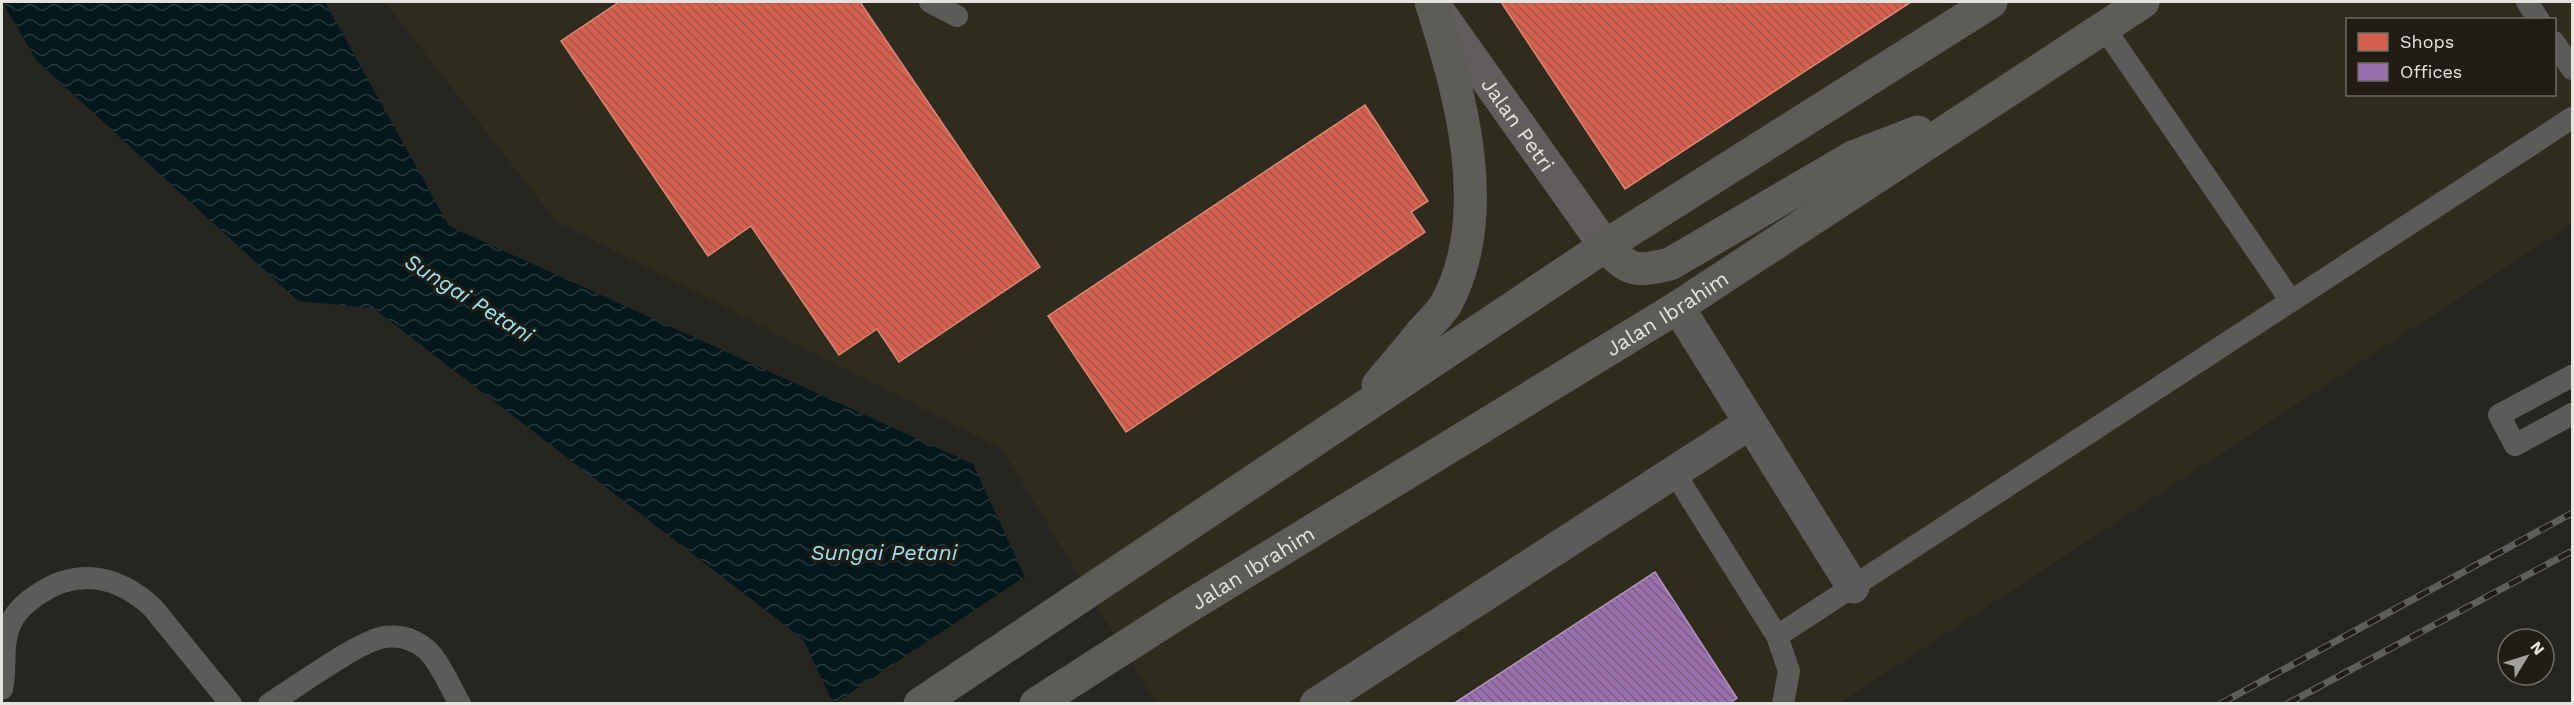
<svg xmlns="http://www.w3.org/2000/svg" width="2574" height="705" viewBox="0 0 2574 705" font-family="'Work Sans',sans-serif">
  <defs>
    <pattern id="water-waves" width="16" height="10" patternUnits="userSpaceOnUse" patternTransform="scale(1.5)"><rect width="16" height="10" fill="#03181d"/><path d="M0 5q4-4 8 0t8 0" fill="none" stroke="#28393d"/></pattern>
    <pattern id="shops-back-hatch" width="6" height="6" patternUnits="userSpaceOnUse" patternTransform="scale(1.5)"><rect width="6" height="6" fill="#d6604d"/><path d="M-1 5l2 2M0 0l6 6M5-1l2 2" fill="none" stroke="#a35649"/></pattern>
    <pattern id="offices-back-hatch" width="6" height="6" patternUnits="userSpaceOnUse" patternTransform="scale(1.5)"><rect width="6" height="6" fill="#9970ab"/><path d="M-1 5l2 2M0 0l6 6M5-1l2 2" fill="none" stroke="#775e81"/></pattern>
  </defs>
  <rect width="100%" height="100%" fill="#262520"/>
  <path fill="#2f2c1d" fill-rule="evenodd" d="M385,2H2572V224L1840,703H1156L1002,449L556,221ZM2348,20H2554V94H2348Z"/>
  <path fill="url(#water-waves)" d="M2,2H325L449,226L973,464L1083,703H833L803,639L373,308L298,301L37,61Z"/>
  <path fill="#262520" d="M1027,575L1086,704L835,703Z"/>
  <path fill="url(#shops-back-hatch)" stroke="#da8778" stroke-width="1.5" d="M619,2H860L1040,267L899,362L877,329L839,355L751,226L708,256L561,41Z
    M1501,2H1911L1625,189Z
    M1365,105L1428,201L1411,212L1425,232L1126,432L1048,316Z"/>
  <path fill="url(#offices-back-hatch)" stroke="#b092ba" stroke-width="1.5" d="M1655,572L1737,698L1729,704H1453Z"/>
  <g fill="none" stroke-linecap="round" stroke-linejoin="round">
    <path stroke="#5d5b5a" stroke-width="22" d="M930,2L957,16
      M2527,2L2539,20
      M2103,26L2291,301
      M2554,42L2572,69
      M2572,376L2499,415L2515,445L2572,414
      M1674,472L1777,636L1789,671L1783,704
      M1777,636L2572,118
      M2,689C7,668 1,646 10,625C15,612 25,603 37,595C77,567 118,575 153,608L231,704
      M269,704C295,688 357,642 384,637C399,635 414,639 426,649C439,660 451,689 460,704"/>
    <path stroke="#5d5b5a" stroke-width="33" d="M1678,307L1853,587
      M1316,704L1750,423"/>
    <path stroke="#605d5c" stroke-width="33" id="s1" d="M1434,5L1605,246"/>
    <g stroke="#5d5c59" stroke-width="33">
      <path d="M1605,246C1630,272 1635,272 1670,264L1853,157L1918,132"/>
      <path d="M1378,385C1393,367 1408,350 1422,332C1430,323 1440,314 1446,304C1495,214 1460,93 1431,2"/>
      <path d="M920,704L1605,246L1991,2"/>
      <path id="s2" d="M1036,704L1181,611L1678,307L2143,2"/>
    </g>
    <defs>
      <path id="rail" d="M2220,704L2572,513
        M2287,704L2572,551"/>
    </defs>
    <use href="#rail" stroke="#605e5c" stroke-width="7"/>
    <use href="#rail" stroke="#1f1d14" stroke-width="4.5" stroke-dasharray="14" stroke-linecap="butt"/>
  </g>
  <g text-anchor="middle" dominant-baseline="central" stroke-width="6" stroke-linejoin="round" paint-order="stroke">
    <g font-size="21" fill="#e5e3dd" stroke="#1f1d14">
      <text stroke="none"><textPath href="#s1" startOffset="146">Jalan Petri</textPath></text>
      <text stroke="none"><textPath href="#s2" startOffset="742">Jalan Ibrahim</textPath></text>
      <text stroke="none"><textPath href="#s2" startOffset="256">Jalan Ibrahim</textPath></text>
    </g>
    <g font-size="22" font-style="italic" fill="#9de0f2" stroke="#1f1d14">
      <text transform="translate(469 298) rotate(32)">Sungai Petani</text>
      <text x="884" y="552">Sungai Petani</text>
    </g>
  </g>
  <rect width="2574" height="705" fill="none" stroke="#e5e3dd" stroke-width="6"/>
  <rect x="2346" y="18" width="210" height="78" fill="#1f1d14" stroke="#6e6c64" stroke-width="1.5"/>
  <rect x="2358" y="33" width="30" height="18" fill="#d6604d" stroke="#6e6c64" stroke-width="1.5"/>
  <text x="2400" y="48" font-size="18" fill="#e5e3dd">Shops</text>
  <rect x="2358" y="63" width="30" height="18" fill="#9970ab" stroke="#6e6c64" stroke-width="1.5"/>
  <text x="2400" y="78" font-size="18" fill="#e5e3dd">Offices</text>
  <g transform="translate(2526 657) rotate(52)"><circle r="28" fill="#1f1d14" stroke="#6e6c64" stroke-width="1.5"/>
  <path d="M0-4.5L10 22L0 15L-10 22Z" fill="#a2a09b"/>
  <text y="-9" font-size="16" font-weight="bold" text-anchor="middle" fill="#e5e3dd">N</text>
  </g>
</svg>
